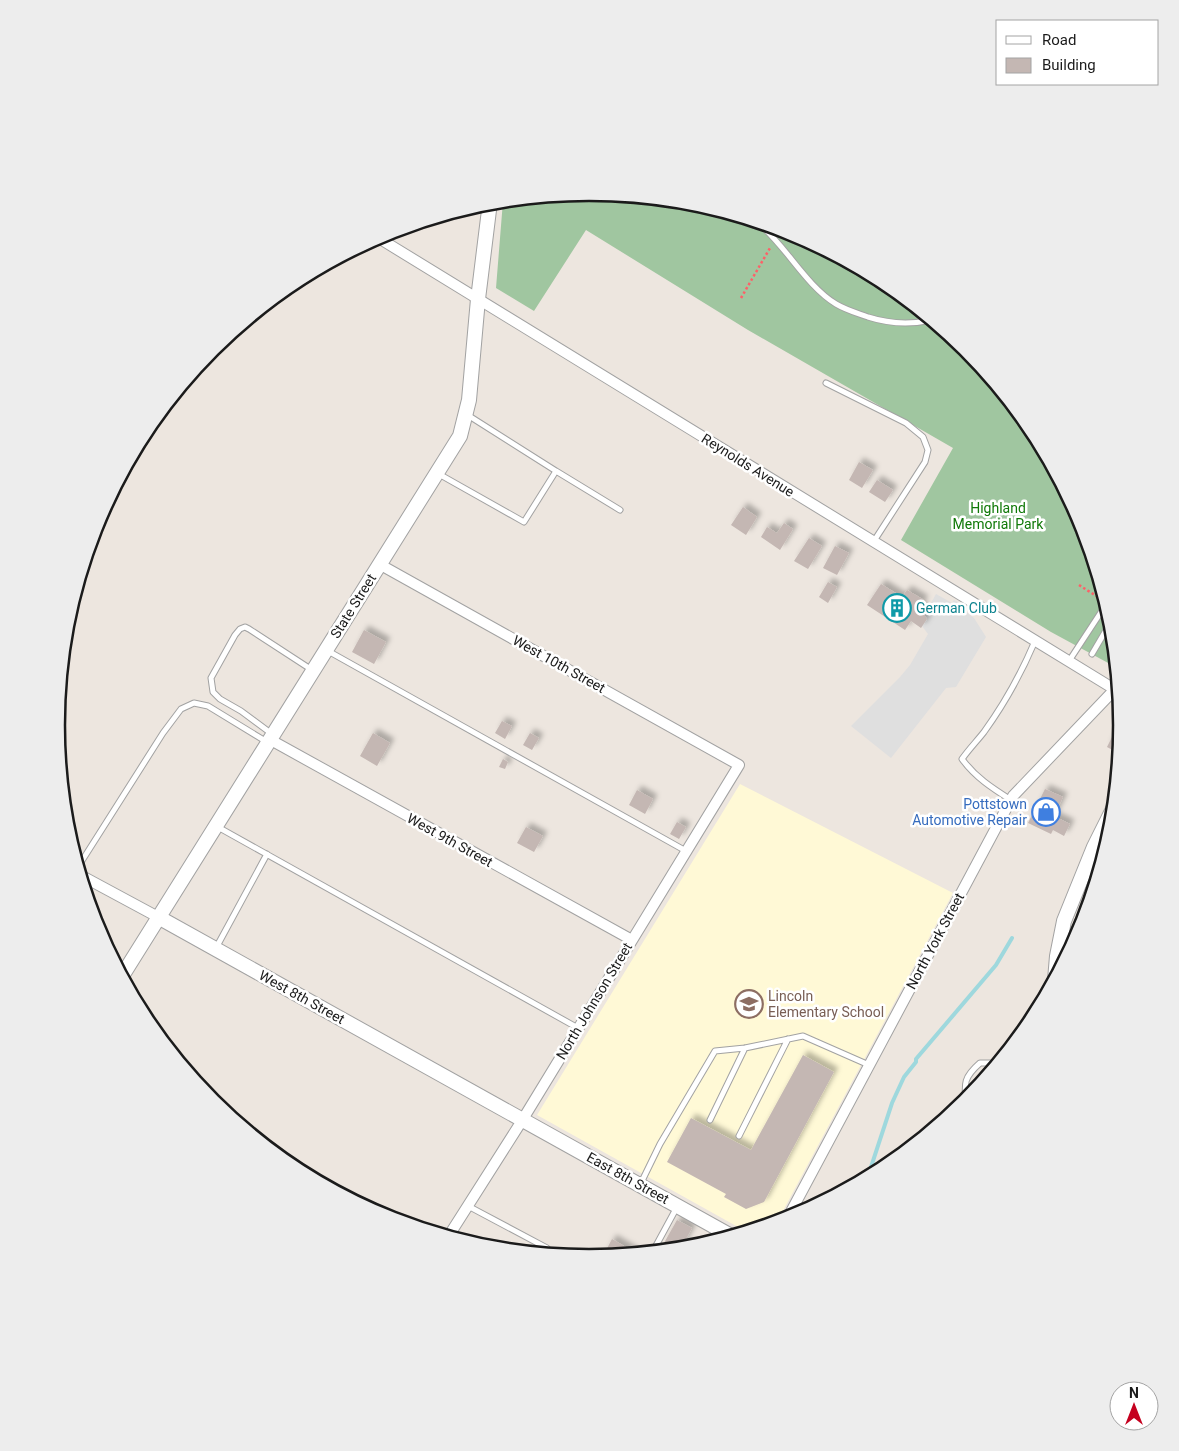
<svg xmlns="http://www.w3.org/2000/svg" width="1179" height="1451" viewBox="0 0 1179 1451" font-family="Roboto,sans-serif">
  <defs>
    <filter id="shadow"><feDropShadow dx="4.5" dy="-4.5" stdDeviation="2.5" flood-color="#0004"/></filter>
  </defs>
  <rect width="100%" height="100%" fill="#ede6df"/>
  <path fill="#fff9d6" d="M740,784L953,893L776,1224L747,1232L537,1115Z"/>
  <path fill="#a0c6a0" d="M590,192L694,203L794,233L886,282L967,349L1033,429L1082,522L1113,622L1116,659L1110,664L1051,632L901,540L953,448L748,330L586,230L534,311L496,288L503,201Z"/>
  <path fill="#dfdfdf" d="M936,594L952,603L954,600L967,607L965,611L974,618L986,637L956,687L946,688L891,758L851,726L900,677L910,665L928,634L922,626L927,619L925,617V614Z"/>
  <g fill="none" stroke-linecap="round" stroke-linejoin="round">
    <path stroke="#9ed8dd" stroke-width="4" d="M867,1179L892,1103L904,1077L916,1062V1059L996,965L1012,938"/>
  </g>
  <path fill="#c4b7b3" filter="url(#shadow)" d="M859,462L873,470L862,488L849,480Z
    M877,480L893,490L885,502L869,492Z
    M743,507L757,517L746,535L731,525Z
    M784,523L793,529L780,550L761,537L767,527L777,533Z
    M809,538L822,546L808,569L794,561Z
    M835,546L849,553L837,575L823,568Z
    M828,582L837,587L828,603L819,597Z
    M881,584L902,597L907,590L924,600L920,606L925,609L923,613L927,619L921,628L911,621L905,630L867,605Z
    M364,630L386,642L374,664L352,652Z
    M502,721L512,726L505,739L495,733Z
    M1120,721L1122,722L1123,726L1120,754L1107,747Z
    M373,733L390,743L377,766L360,756Z
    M530,733L539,738L532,750L523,745Z
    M503,759L508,762L505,769L499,767Z
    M1045,789L1063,797L1054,816L1070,824L1064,836L1053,830L1051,834L1028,823Z
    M637,790L653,799L645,814L629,805Z
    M677,822L686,827L679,839L670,834Z
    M526,827L543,836L534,852L517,843Z
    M803,1055L834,1072L764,1202L746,1209L724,1197L726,1194L667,1162L691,1118L751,1150Z
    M677,1220L692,1228L680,1250H677L664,1243Z
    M612,1239L636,1253V1254L602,1258Z"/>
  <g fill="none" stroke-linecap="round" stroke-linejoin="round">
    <defs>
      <path id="service" d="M756,221C785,244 805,285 836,304C846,310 857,313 868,317C890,324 909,325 932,320
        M826,383L906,423L923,437L928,450L925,462L874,541
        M556,471L620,510
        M437,473L524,522L556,471L466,414
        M328,651L686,851
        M1092,654L1112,620
        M1069,661L1107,603
        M272,734L241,711L220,699L213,692L211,678L235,635L240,629L245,627L249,629L312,670
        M1011,800C992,788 975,777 962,759C969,749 977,741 984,732C1005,703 1021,674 1035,641
        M216,826L578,1028
        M78,867L163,733L181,709L194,703L208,706L267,742
        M216,948L267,854
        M966,1103C964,1083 964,1077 980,1063H999
        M710,1120L745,1048
        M739,1136L788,1039
        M640,1185L660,1144L715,1051L745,1048L803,1036L869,1065
        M468,1206L547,1248
        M652,1253L677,1207"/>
      <path id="minor" d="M377,237L1119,692
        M379,564L739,765L523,1119L448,1237
        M269,739L632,940
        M1094,847L1105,854
        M80,875L158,917
        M786,1221L1013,796L1118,686"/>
      <path id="tertiary" d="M158,917L733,1237
        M122,976L460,436L469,400L478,299L490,202
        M1055,980L1057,956L1064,921L1094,847L1115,805"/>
    </defs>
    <use href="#service" stroke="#a2a2a2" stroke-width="7"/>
    <use href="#minor" stroke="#a2a2a2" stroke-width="12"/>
    <use href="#tertiary" stroke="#a2a2a2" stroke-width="16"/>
    <path stroke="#fe6068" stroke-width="2.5" stroke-dasharray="2.5 2.5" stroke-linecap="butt" d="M741,298L770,248
      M1079,585L1101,599"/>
    <use href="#service" stroke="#fff" stroke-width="5"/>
    <use href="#minor" stroke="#fff" stroke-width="10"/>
    <use href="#tertiary" stroke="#fff" stroke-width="14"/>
  </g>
  <defs>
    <symbol id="building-ring" viewBox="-11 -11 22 22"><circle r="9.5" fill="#fff" stroke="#0f9aa8" stroke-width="1.5"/><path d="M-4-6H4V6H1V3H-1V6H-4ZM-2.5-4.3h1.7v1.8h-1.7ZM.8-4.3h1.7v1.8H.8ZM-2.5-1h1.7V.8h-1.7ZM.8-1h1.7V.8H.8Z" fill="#0f9aa8"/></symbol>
    <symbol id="shop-ring" viewBox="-11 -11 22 22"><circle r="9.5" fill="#fff" stroke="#3f7fe0" stroke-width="1.5"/><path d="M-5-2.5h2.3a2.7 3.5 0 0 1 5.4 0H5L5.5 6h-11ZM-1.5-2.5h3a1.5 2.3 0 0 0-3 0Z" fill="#3f7fe0"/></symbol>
    <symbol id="school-ring" viewBox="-11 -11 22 22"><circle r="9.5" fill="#fff" stroke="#8d6e63" stroke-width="1.5"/><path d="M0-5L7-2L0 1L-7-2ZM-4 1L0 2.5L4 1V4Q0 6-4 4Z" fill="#8d6e63"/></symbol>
  </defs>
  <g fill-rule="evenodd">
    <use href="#building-ring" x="881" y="592" width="32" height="32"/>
    <use href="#shop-ring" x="1030" y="796" width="32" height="32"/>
    <use href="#school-ring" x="733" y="988" width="32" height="32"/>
  </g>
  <g text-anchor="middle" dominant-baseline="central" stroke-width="5" stroke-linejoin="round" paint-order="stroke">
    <g font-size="14" fill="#1b1b1b" stroke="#fff">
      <text transform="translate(748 465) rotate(32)">Reynolds Avenue</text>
      <text transform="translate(353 606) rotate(-58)">State Street</text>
      <text transform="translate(559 664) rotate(29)">West 10th Street</text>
      <text transform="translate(450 840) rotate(29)">West 9th Street</text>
      <text transform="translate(935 941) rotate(-62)">North York Street</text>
      <text transform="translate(302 997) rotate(29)">West 8th Street</text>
      <text transform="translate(594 1001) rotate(-59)">North Johnson Street</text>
      <text transform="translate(628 1178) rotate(29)">East 8th Street</text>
    </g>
    <g font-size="14" fill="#107908" stroke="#fff">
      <text x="998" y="508">Highland<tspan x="998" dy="16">Memorial Park</tspan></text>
    </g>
    <g font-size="14" fill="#0d838f" stroke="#fff" text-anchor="start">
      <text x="916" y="608">German Club</text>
    </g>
    <g font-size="14" fill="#366cbe" stroke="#fff" text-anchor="end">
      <text x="1027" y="804">Pottstown<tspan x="1027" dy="16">Automotive Repair</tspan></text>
    </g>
    <g font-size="14" fill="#785e54" stroke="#fff" text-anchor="start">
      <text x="768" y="996">Lincoln<tspan x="768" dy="16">Elementary School</tspan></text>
    </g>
  </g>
  <path d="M0 0H1179V1451H0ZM65 725a524 524 0 1 1 1048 0a524 524 0 1 1-1048 0Z" fill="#ededed" fill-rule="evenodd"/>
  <path fill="none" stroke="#1b1b1b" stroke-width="2.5" d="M65 725a524 524 0 1 1 1048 0a524 524 0 1 1-1048 0Z"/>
  <rect x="996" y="20" width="162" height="65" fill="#ffffff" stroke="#a4a4a4"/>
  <rect x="1006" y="36" width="25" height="8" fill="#ffffff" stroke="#a4a4a4"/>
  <text x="1042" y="45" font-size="15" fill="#1b1b1b">Road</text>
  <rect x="1006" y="58" width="25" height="15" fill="#c4b7b3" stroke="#a4a4a4"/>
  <text x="1042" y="70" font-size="15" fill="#1b1b1b">Building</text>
  <g transform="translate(1134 1406)"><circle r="24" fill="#ffffff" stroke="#a4a4a4"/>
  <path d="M0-4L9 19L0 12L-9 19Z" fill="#c5001f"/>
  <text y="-8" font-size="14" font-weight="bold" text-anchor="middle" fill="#1b1b1b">N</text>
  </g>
</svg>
